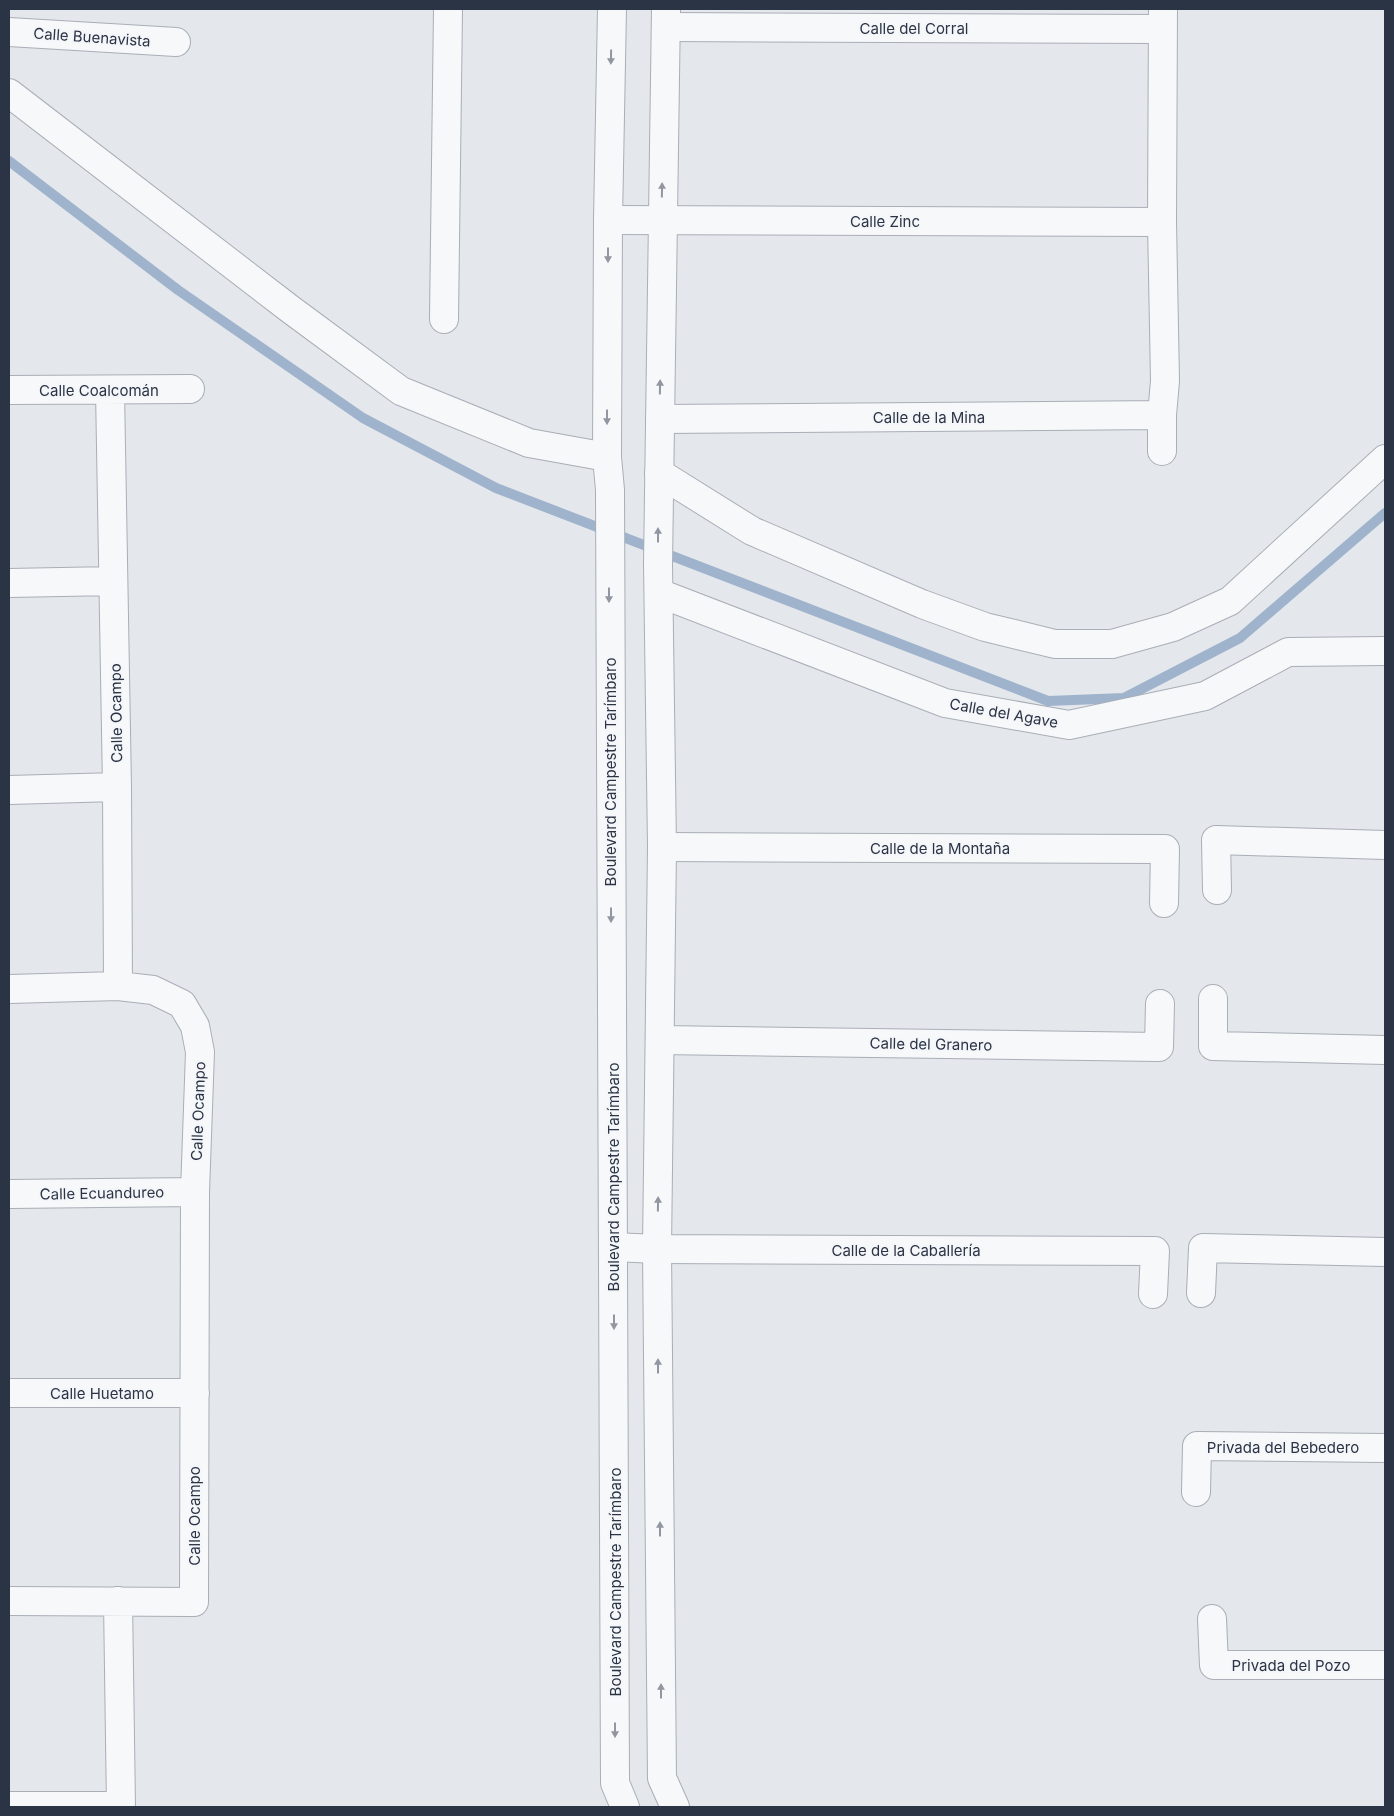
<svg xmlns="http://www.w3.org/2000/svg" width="1394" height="1816" viewBox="0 0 1394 1816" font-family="Inter,sans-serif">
  <rect width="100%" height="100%" fill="#e4e7ec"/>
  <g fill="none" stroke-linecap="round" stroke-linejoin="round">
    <path stroke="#9fb4cc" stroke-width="10" d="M9,161L178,290L363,418L496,488L1048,701L1124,698L1240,638L1385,513"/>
    <defs>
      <path id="minor" d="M666,27L1163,29
        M9,32L176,42
        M9,93L290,309L401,391L529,443L607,457
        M608,220L1162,222
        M444,319L448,9
        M9,390L190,389
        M110,390L117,787L118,986
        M1162,415L1165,381L1162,222L1163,9
        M660,419L1162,415V451
        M659,473L752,531L922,604L985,627L1055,644H1112L1173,627L1230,601L1385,459
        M9,583L113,581
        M659,593L945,703L1069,725L1205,696L1288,652L1385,651
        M9,790L117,787
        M662,847L1165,849L1164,903
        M1217,890L1216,840L1385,845
        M9,989L118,986L153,990L182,1004L195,1026L200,1052L195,1192L194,1602L9,1601
        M1213,999V1046L1385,1050
        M660,1040L1159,1047L1160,1004
        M9,1194L195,1192
        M613,1247L657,1249L1155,1251L1153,1294
        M1201,1293L1203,1248L1385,1252
        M9,1393H195
        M1196,1492L1197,1446L1385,1448
        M118,1601L121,1807
        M1212,1619L1214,1665H1385
        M9,1806H121"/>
      <path id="tertiary" d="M612,9L608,220L607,457L610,490L615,1783L625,1807
        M666,9L658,564L662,847L657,1249L662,1778L675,1807"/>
    </defs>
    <use href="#minor" stroke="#a9aeb7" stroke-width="30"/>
    <use href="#tertiary" stroke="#a9aeb7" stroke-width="30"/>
    <use href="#minor" stroke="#f7f8fa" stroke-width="28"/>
    <use href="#tertiary" stroke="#f7f8fa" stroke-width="28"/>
  </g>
  <defs><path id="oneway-solid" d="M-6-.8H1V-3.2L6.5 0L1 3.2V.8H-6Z" transform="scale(1.25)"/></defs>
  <g fill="#9196a0">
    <use href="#oneway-solid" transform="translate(611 57) rotate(91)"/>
    <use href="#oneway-solid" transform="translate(662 190) rotate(-89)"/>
    <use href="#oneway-solid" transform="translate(608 255) rotate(90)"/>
    <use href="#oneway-solid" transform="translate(660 387) rotate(-89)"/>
    <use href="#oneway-solid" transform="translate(607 417) rotate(90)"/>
    <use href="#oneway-solid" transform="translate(658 535) rotate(-90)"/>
    <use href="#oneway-solid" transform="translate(609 595) rotate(90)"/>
    <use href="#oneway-solid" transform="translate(611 915) rotate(90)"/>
    <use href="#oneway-solid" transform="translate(658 1204) rotate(-89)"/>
    <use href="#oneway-solid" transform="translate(614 1322) rotate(90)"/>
    <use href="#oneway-solid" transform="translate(658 1366) rotate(-90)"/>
    <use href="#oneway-solid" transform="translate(660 1529) rotate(-90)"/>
    <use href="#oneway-solid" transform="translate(661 1691) rotate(-90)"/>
    <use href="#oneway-solid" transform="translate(615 1730) rotate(90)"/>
  </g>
  <g text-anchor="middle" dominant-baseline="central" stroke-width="4" stroke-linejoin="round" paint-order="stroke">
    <g font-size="15" fill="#2b3445" stroke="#f4f6f9">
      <text x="914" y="28">Calle del Corral</text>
      <text transform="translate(92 37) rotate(4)">Calle Buenavista</text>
      <text x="885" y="221">Calle Zinc</text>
      <text x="99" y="390">Calle Coalcomán</text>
      <text x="929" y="417">Calle de la Mina</text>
      <text transform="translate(116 713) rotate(-91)">Calle Ocampo</text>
      <text transform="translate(1004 713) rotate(10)">Calle del Agave</text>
      <text transform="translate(610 772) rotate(-90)">Boulevard Campestre Tarímbaro</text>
      <text x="940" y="848">Calle de la Montaña</text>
      <text transform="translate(931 1044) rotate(1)">Calle del Granero</text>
      <text transform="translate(198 1111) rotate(-88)">Calle Ocampo</text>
      <text transform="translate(613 1177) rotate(-90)">Boulevard Campestre Tarímbaro</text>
      <text transform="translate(102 1193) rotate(-1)">Calle Ecuandureo</text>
      <text x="906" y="1250">Calle de la Caballería</text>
      <text x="102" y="1393">Calle Huetamo</text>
      <text x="1283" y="1447">Privada del Bebedero</text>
      <text transform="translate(194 1516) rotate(-90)">Calle Ocampo</text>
      <text transform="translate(615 1582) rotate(-90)">Boulevard Campestre Tarímbaro</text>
      <text x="1291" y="1665">Privada del Pozo</text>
    </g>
  </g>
  <rect width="1394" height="1816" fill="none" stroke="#2b3445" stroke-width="20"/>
</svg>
